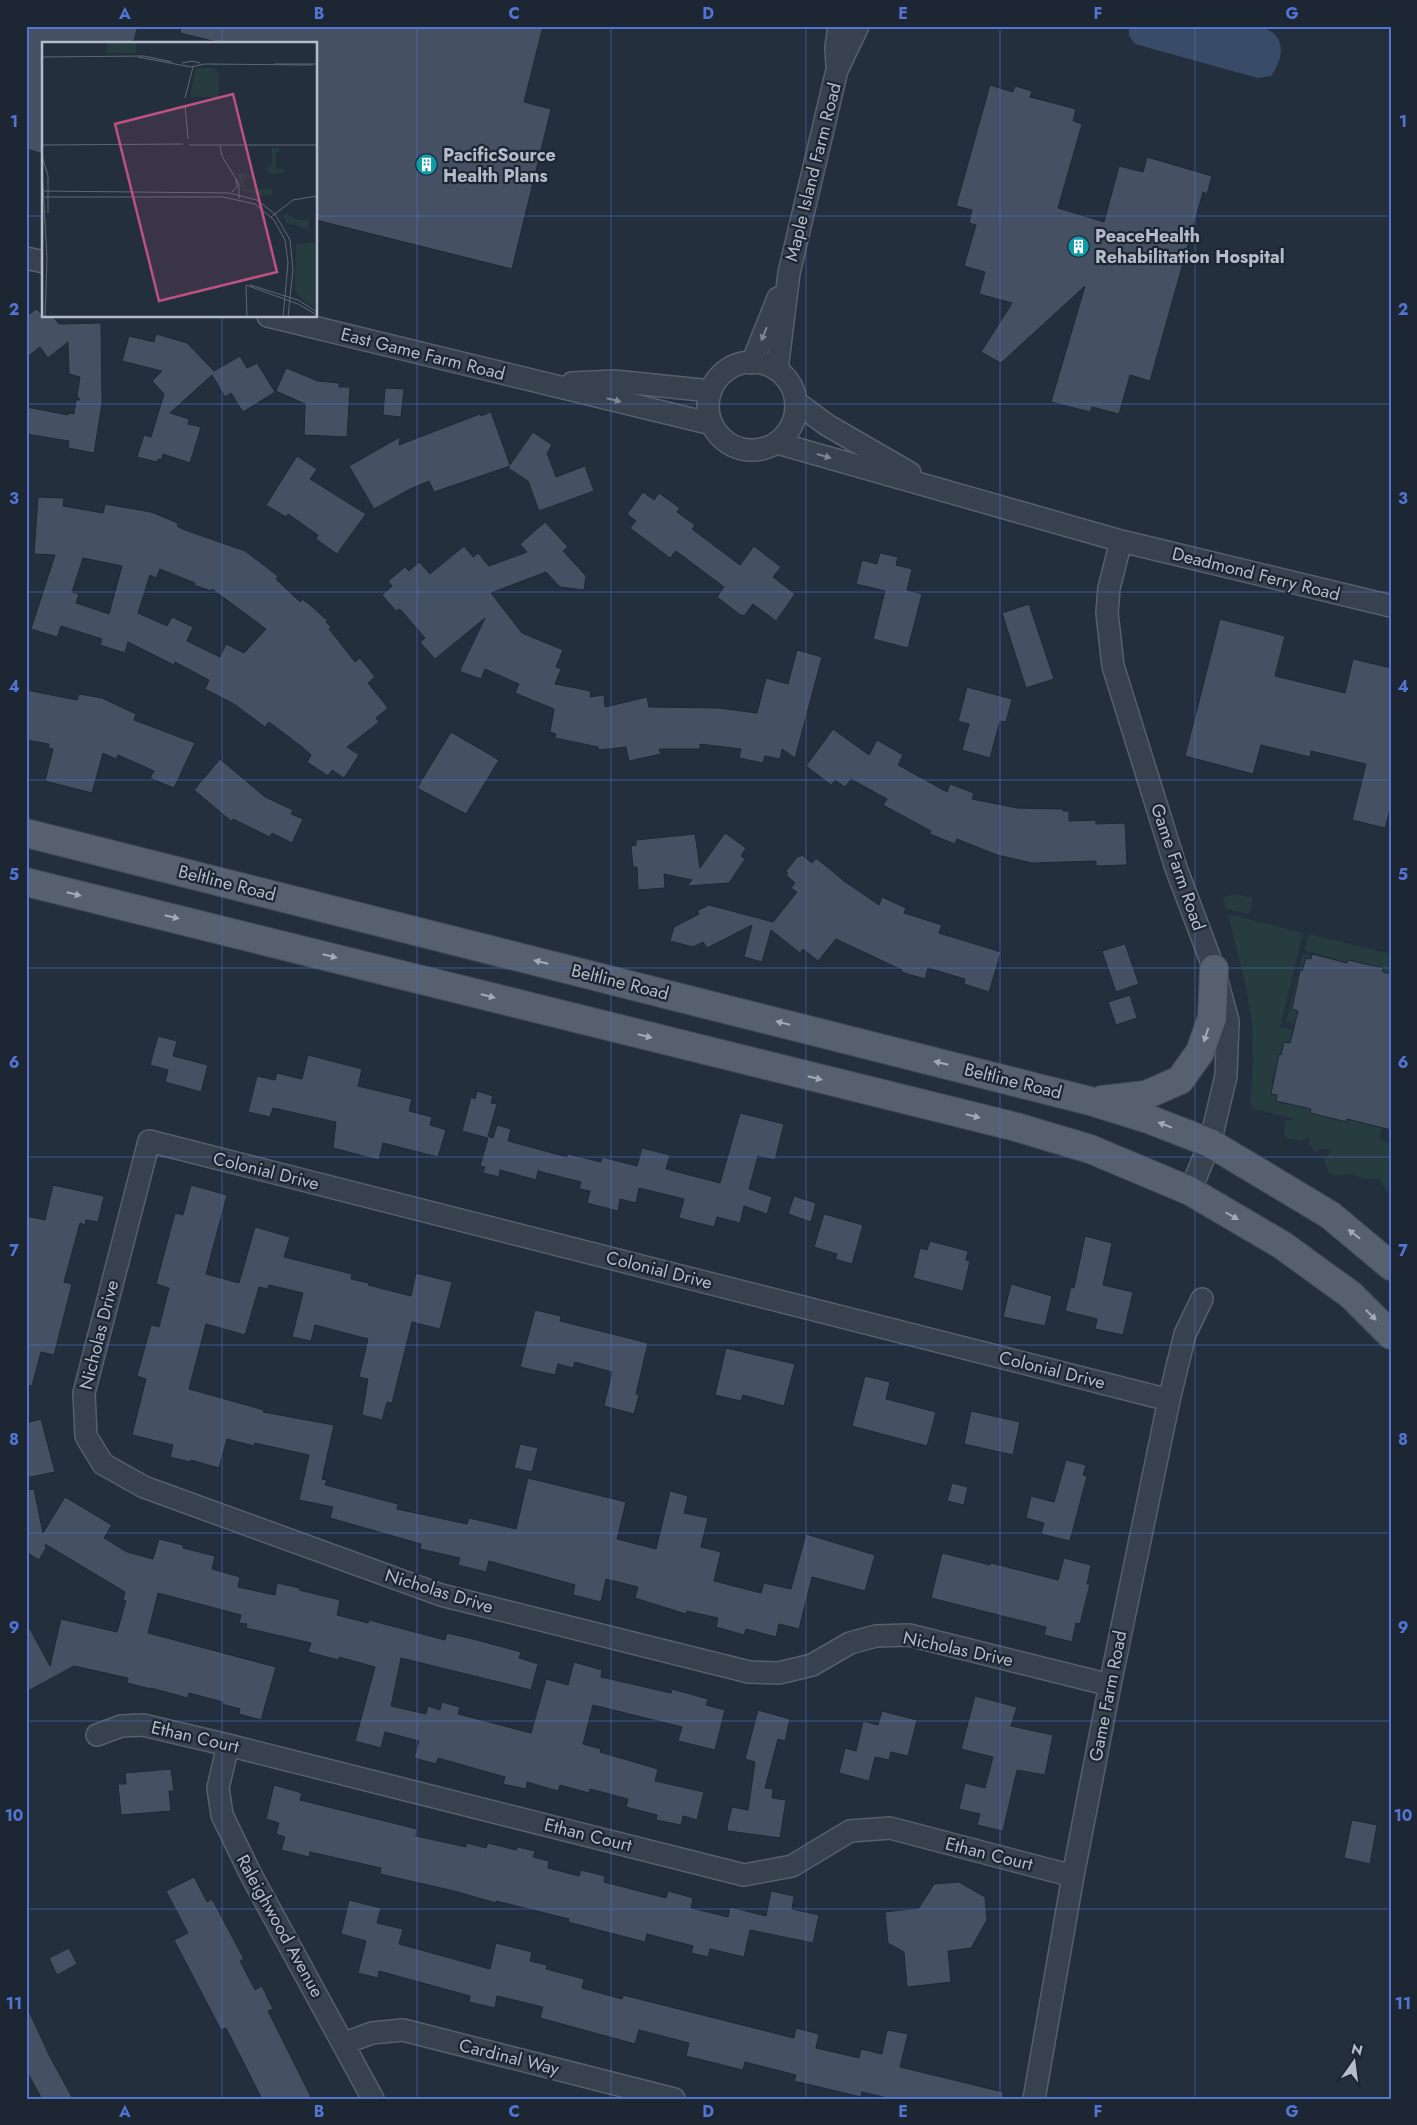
<svg xmlns="http://www.w3.org/2000/svg" width="1417" height="2125" viewBox="0 0 1417 2125" font-family="Jost,sans-serif">
  <rect width="100%" height="100%" fill="#242f3e"/>
  <path fill="#263c3f" d="M1235,894L1253,898L1249,914L1226,909L1223,898Z
    M1228,914L1303,933L1280,1027L1298,1031L1290,1043L1284,1042L1281,1055H1279L1272,1081L1277,1095V1101L1311,1109L1310,1113L1346,1122L1347,1119L1383,1124L1379,1139L1391,1143V1192L1387,1191C1377,1174 1378,1180 1362,1178C1358,1177 1354,1174 1350,1174C1333,1174 1331,1182 1324,1160L1331,1150L1319,1149L1315,1153L1309,1143L1310,1137L1299,1141L1287,1138L1284,1133L1285,1121L1294,1119L1254,1109L1250,1103L1253,1065L1252,1022L1246,987Z
    M1308,934L1391,954V974L1383,972V968L1348,960L1347,963L1305,950Z
    M1303,954L1312,956L1311,959L1306,958L1302,971H1300L1292,1009L1298,1011L1297,1025L1286,1022Z"/>
  <path fill="#394c67" d="M1129,26H1253C1257,27 1264,28 1268,30C1288,39 1281,63 1271,76L1258,78L1135,44L1129,36Z"/>
  <path fill="#455162" stroke="#1f2835" fill-rule="evenodd" d="M26,26H138L133,44H44V154L26,149Z
    M181,26H543L524,102L551,109L512,269L316,220V44H225L180,33Z
    M990,85L1013,92L1015,86L1032,91L1030,97L1076,109L1073,121L1082,124L1058,208L1104,222L1119,166L1143,172L1147,157L1212,176L1207,194L1203,192L1150,381L1130,375L1119,414L1092,407L1090,412L1051,402L1085,286L1001,363L981,352L1012,303L979,294L985,272L964,266L976,225L969,223L972,210L956,206Z
    M37,309L43,316H53L59,324L101,323L102,404L94,453L68,448L69,441L26,434V407L68,415V413L74,414L76,400H80L77,396L80,377L69,374L68,342L48,358L40,347L26,358V316Z
    M156,334L187,343L214,371L240,356L247,368L257,363L275,392L243,412L231,393L225,397L212,375L170,413L189,419L188,424L201,427L190,463L163,454L161,460L158,459L157,462L137,457L144,435L151,437L164,394L152,381L162,371L122,361L129,336L154,342Z
    M286,368L318,381L339,383V387H350L347,437L304,435L305,404L276,391Z
    M385,388L404,389L401,417L383,415Z
    M491,412L510,465L533,432L552,445L547,453L556,477L585,466L594,491L539,511L528,481L508,468L510,466L434,492L429,481L410,489L374,509L349,466L400,437L399,445L480,414L481,416Z
    M297,456L317,469L310,479L366,514L337,554L316,539L318,535L288,514L286,517L266,505Z
    M643,492L654,500L659,493L680,508L677,512L695,525L692,529L740,565L754,546L781,567L773,577L795,594L776,621L753,604L744,616L739,614L717,597L724,587L676,551L670,558L630,528L636,521L627,514Z
    M38,497L64,498L63,506L103,513L105,504L151,512L178,523L177,526L182,529L245,551L278,576L276,579L300,602L302,599L309,604L328,621L326,622L331,627L329,629L355,662L360,658L375,677L368,683L388,708L376,718L379,722L347,747L359,755L344,778L332,770L328,776L307,762L311,755L301,746L269,722L265,727L234,704L205,689L209,680L175,662L174,665L128,642L125,653L100,645L102,639L61,626L57,637L31,629L55,555L34,554ZM83,558L122,566L109,614L76,603L79,594L72,592ZM160,569L195,583L194,585L211,591L212,589L266,629L244,653L226,644L220,657L187,641L193,627L172,617L167,626L138,613L150,575L156,578Z
    M545,522L568,547L563,551L586,576L584,590L560,587L546,572L491,593L522,633L563,650L556,667L561,669L555,684L591,691L590,697L604,695L605,707L647,697L649,707L718,708L757,713L766,678L788,684L797,650L822,657L795,758L782,749L780,759L765,756L763,763L739,758L741,749L700,744V749H659L661,754L629,761L626,747L599,750L598,747L555,738L556,734L550,732L554,709L515,693L519,684L485,669L481,679L461,672L460,670L485,618L435,659L420,642L425,638L400,609L396,611L382,595L392,586L388,581L405,567L409,571L419,562L430,574L464,546L473,557L478,553L489,566L527,552L520,544Z
    M880,553L898,557L896,565L912,569L907,590L922,594L908,648L873,639L885,591L856,584L862,560L877,564Z
    M1029,604L1054,679L1026,688L1002,613Z
    M1220,619L1285,636L1275,676L1345,693L1353,659L1391,668V806L1385,828L1352,820L1366,764L1311,751L1310,757L1261,745L1253,774L1185,756Z
    M967,687L1012,699L1006,722L1000,721L990,758L962,750L969,724L958,721Z
    M26,690L77,700L79,694L102,698L136,714L134,720L195,743L174,788L150,778L154,771L118,755L116,759L103,753L92,793L45,781L53,749L48,748L49,744L26,740Z
    M833,729L869,755L877,740L903,755L898,765L947,792L950,784L974,793L972,799L1017,808L1063,809V811H1069V821L1096,820V824L1125,823L1127,865L1096,866V861L1032,863L997,855L957,839L955,844L930,834L931,831L883,805L887,799L851,779L845,787L835,780L831,785L806,766Z
    M451,732L499,760L466,814L417,788Z
    M220,759L265,797L293,810L291,814L303,819L292,843L272,833L270,837L233,819L231,821L194,790Z
    M725,833L746,848L741,856L745,859L729,883L687,886L692,880L664,874L665,888L638,890L637,867H633L631,846L636,845V840L695,834L700,868Z
    M802,855L812,863L816,858L844,881L879,905L882,897L906,908L904,913L942,925L939,933L1001,952L989,992L964,984L965,979L928,968L925,979L901,972L902,970L836,939L818,961L803,949L800,953L771,930L762,962L744,957L752,925L707,948L703,942L693,947L670,941L674,927L699,914L697,911L709,905L773,922L797,892L791,888L795,883L786,875L788,873L786,871L798,856L800,857Z
    M1125,944L1139,984L1116,992L1102,951Z
    M1312,954L1347,963L1348,960L1383,968V972L1391,974V1130L1347,1119V1122L1310,1113L1311,1109L1276,1101L1277,1095L1271,1094L1279,1054L1281,1055L1284,1042L1290,1043L1298,1011L1292,1009L1300,970L1302,971L1306,958L1311,959Z
    M1130,995L1137,1018L1116,1025L1108,1002Z
    M158,1036L177,1041L173,1056L208,1065L201,1092L165,1082L168,1070L150,1065Z
    M308,1055L362,1069L358,1086L412,1099L409,1111L432,1117L430,1125L446,1130L438,1157L383,1143L379,1160L333,1148L336,1122L273,1108L270,1117L248,1112L257,1076L275,1080L277,1073L302,1079Z
    M477,1091L493,1096L491,1103L497,1104L488,1136L493,1138L497,1125L511,1129L508,1141L567,1157L568,1154L601,1162L602,1157L637,1166L642,1148L670,1155L666,1169L720,1183L740,1113L784,1124L775,1160L758,1156L749,1189L772,1197L767,1214L744,1206L740,1223L717,1217L714,1227L679,1218L684,1199L639,1188L636,1203L620,1199L618,1211L587,1203L590,1191L579,1189L581,1182L538,1171L536,1180L500,1170L499,1177L483,1173L485,1167L480,1166L488,1138L462,1131L471,1097L475,1099Z
    M53,1185L104,1196L98,1222L86,1220L85,1225L80,1223L64,1282L72,1284L54,1355L41,1352L32,1386L26,1385V1216L45,1220Z
    M191,1185L227,1195L206,1274L239,1283L255,1227L290,1237L284,1257L352,1274L351,1279L369,1283L368,1285L411,1296L416,1273L452,1282L440,1329L412,1322L392,1403L387,1402L382,1420L362,1415L368,1379L359,1377L368,1339L315,1325L311,1341L292,1337L303,1293L269,1285L268,1289L259,1287L245,1335L206,1324L189,1389L264,1410L263,1412L334,1425L322,1479L327,1480L325,1485L398,1504L397,1509L467,1524L469,1518L516,1529L528,1478L626,1502L617,1539L656,1549L670,1491L688,1496L684,1513L708,1518L701,1547L721,1552L714,1581L761,1593L764,1583L791,1589L806,1534L875,1555L865,1591L812,1577L799,1629L779,1624L776,1637L746,1629L744,1635L716,1627L718,1618L687,1611L686,1614L635,1598L638,1587L606,1579L601,1602L573,1595L575,1585L489,1561L486,1572L458,1565L460,1558L420,1549L421,1544L330,1518L333,1507L299,1500L309,1455L255,1443L254,1446L227,1439L219,1468L191,1460L190,1462L170,1457L173,1445L132,1435L146,1379L137,1376L151,1325L159,1327L169,1288L156,1284L175,1213L183,1215Z
    M794,1196L816,1203L811,1222L788,1214Z
    M824,1214L863,1225L852,1264L835,1259L837,1254L814,1247Z
    M1085,1236L1112,1243L1103,1285L1133,1292L1123,1335L1095,1329L1097,1319L1094,1318L1065,1311L1071,1287L1074,1288Z
    M930,1241L968,1251L966,1260L970,1261L963,1291L913,1278L920,1248L927,1250Z
    M1011,1284L1052,1296L1045,1326L1003,1317Z
    M535,1310L561,1316L560,1321L648,1343L636,1394L639,1395L634,1414L604,1406L612,1372L575,1362L573,1368L558,1364L555,1375L520,1367Z
    M726,1348L795,1364L784,1406L743,1395L741,1401L715,1395Z
    M865,1376L890,1382L886,1399L936,1412L927,1446L852,1426Z
    M971,1411L1020,1422L1013,1455L964,1444Z
    M41,1419L55,1472L26,1478V1423Z
    M520,1444L538,1448L532,1472L514,1468Z
    M1066,1460L1086,1465L1083,1475L1087,1476L1070,1541L1041,1534L1044,1523L1026,1518L1031,1496L1054,1502Z
    M952,1483L968,1487L964,1505L947,1501Z
    M34,1489L43,1533L65,1497L112,1525L104,1538L127,1552L153,1559L159,1539L183,1545V1548L215,1556L212,1569L240,1577L238,1587L275,1595L277,1583L300,1588L299,1590L340,1600L337,1615L368,1623L369,1620L445,1640L447,1633L473,1639L521,1652L519,1658L538,1664L531,1690L401,1658L391,1706L426,1714L428,1706L440,1710L442,1702L460,1707L458,1714L531,1733L546,1679L568,1685L574,1662L602,1670L601,1677L671,1693L672,1689L708,1699L706,1705L725,1710L715,1750L678,1741L682,1727L593,1705L583,1744L601,1749L600,1752L658,1769L655,1781L704,1792L697,1820L683,1816L681,1825L656,1820L657,1815L626,1807L628,1799L590,1789L589,1793L560,1785L558,1791L527,1782L526,1789L503,1784L505,1777L438,1758L436,1764L414,1758L419,1741L385,1732L381,1748L355,1741L375,1667L339,1657L338,1660L308,1652L311,1643L246,1628L247,1624L239,1623L241,1615L158,1593L148,1633L276,1667L261,1720L239,1714L240,1709L222,1704L223,1702L189,1693L188,1698L151,1688V1689L127,1683L128,1678L74,1666L26,1692V1622L50,1666L61,1619L117,1632L126,1601L123,1600L125,1592L45,1544L46,1548L39,1560L26,1552V1490Z
    M942,1553L990,1565L991,1563L1058,1580L1064,1558L1091,1565L1087,1584H1090L1080,1624L1076,1623L1072,1642L1044,1635L1046,1627L931,1598Z
    M975,1696L1017,1707L1011,1726L1053,1735L1045,1775L1017,1770L1003,1831L977,1825L980,1814L959,1809L965,1783L985,1788L993,1757L961,1749Z
    M758,1710L790,1719L785,1741L778,1739L765,1788L773,1789L772,1798L786,1800L780,1838L728,1831L727,1827L732,1807L748,1810L755,1762L745,1759Z
    M882,1711L917,1720L908,1756L891,1752L889,1760L875,1757L869,1781L839,1773L845,1748L856,1751L863,1721L878,1725Z
    M171,1769L174,1791H169L171,1811L121,1815L118,1784H126L125,1773Z
    M274,1785L302,1793L300,1800L417,1829L416,1836L466,1847L467,1843L486,1848L488,1843L516,1850L517,1847L535,1851L533,1857L549,1861L548,1868L579,1876L581,1870L605,1876L604,1882L666,1898L668,1891L693,1898L691,1908L728,1917L730,1907L766,1916L771,1891L794,1896L792,1909L819,1915L813,1943L750,1930L744,1957L710,1949L708,1957L691,1953L693,1946L647,1934L645,1942L568,1922L569,1919L496,1901V1903L454,1891L380,1874L381,1868L310,1852L309,1857L281,1850L285,1837L276,1834L279,1823L266,1819Z
    M1352,1820L1377,1825L1370,1864L1344,1858Z
    M194,1877L207,1902L212,1899L244,1959L240,1961L255,1990L262,1986L273,2009L268,2011L312,2099H262L226,2028L221,2030L174,1940L188,1933L166,1891Z
    M959,1882L985,1897L987,1920L971,1948L948,1951L951,1982L907,1987L904,1952L888,1943L885,1912L919,1908L934,1884Z
    M349,1900L381,1908L377,1923L403,1929L399,1944L490,1969L496,1943L532,1952L530,1961L547,1965L546,1969L584,1979L582,1988L622,1999L623,1995L794,2038L796,2028L819,2034L816,2048L859,2058L861,2049L882,2054L887,2030L908,2034L900,2067L1003,2092V2099H891L862,2092L861,2097L794,2081L796,2075L745,2062L743,2070L686,2056L689,2043L639,2030L635,2044L540,2018L543,2007L497,1996L495,2008L469,2002L470,1996L379,1971L378,1978L358,1973L366,1941L341,1934Z
    M69,1948L77,1964L57,1975L49,1958Z
    M26,2005L50,2057L73,2099H42L26,2070Z"/>
  <g fill="none" stroke-linecap="round" stroke-linejoin="round">
    <defs>
      <path id="minor" d="M837,65L836,47L839,26
        M26,258L44,262
        M268,316L712,424
        M708 406a44 44 0 1 1 88 0a44 44 0 1 1-88 0Z
        M752,363L778,298
        M777,370L789,273L837,70L858,26
        M572,383L614,381L711,391
        M796,402L827,425L910,473
        M777,443L1121,541L1391,606
        M1121,541L1109,588L1107,613L1113,666L1176,868L1214,969L1228,1021L1226,1076L1210,1143L1190,1191
        M1110,1685L909,1635L876,1636L850,1643L812,1665L779,1673L749,1672L441,1595L144,1487L103,1464L86,1436L84,1393L149,1141L1169,1400
        M97,1735L121,1726L143,1725L228,1745L744,1875L792,1866L850,1831L890,1828L1073,1876
        M228,1745L218,1788L222,1815L250,1873L373,2099
        M345,2043L372,2033L403,2030L674,2099
        M1034,2099L1073,1876L1110,1685L1169,1400L1185,1334L1202,1299"/>
      <path id="major" d="M26,833L1090,1101L1151,1120L1210,1143L1330,1215L1391,1266
        M26,882L1016,1127L1090,1149L1190,1191L1282,1245L1351,1295L1391,1335
        M1102,1100L1146,1095L1180,1080L1200,1052L1212,1018L1214,969"/>
    </defs>
    <use href="#minor" stroke="#565f6c" stroke-width="24"/>
    <use href="#major" stroke="#414a57" stroke-width="30"/>
    <use href="#minor" stroke="#38414e" stroke-width="21"/>
    <use href="#major" stroke="#56606e" stroke-width="28"/>
  </g>
  <defs><path id="oneway-solid" d="M-6-.8H1V-3.2L6.5 0L1 3.2V.8H-6Z" transform="scale(1.25)"/></defs>
  <g fill="#7c8592">
    <use href="#oneway-solid" transform="translate(764 334) rotate(112)"/>
    <use href="#oneway-solid" transform="translate(614 400) rotate(14)"/>
    <use href="#oneway-solid" transform="translate(824 456) rotate(16)"/>
  </g>
  <g fill="#a1aab7">
    <use href="#oneway-solid" transform="translate(74 894) rotate(14)"/>
    <use href="#oneway-solid" transform="translate(172 917) rotate(13)"/>
    <use href="#oneway-solid" transform="translate(330 956) rotate(14)"/>
    <use href="#oneway-solid" transform="translate(541 962) rotate(-166)"/>
    <use href="#oneway-solid" transform="translate(488 996) rotate(14)"/>
    <use href="#oneway-solid" transform="translate(783 1023) rotate(-166)"/>
    <use href="#oneway-solid" transform="translate(1206 1035) rotate(108)"/>
    <use href="#oneway-solid" transform="translate(645 1036) rotate(14)"/>
    <use href="#oneway-solid" transform="translate(941 1063) rotate(-166)"/>
    <use href="#oneway-solid" transform="translate(815 1078) rotate(14)"/>
    <use href="#oneway-solid" transform="translate(973 1116) rotate(14)"/>
    <use href="#oneway-solid" transform="translate(1165 1125) rotate(-159)"/>
    <use href="#oneway-solid" transform="translate(1232 1216) rotate(30)"/>
    <use href="#oneway-solid" transform="translate(1354 1234) rotate(-142)"/>
    <use href="#oneway-solid" transform="translate(1371 1315) rotate(45)"/>
  </g>
  <path fill="none" stroke="#5274d3" stroke-width="1" stroke-opacity="0.55" d="M222,26V44M417,26V2099M611,26V2099M806,26V2099M1000,26V2099M1195,26V2099M26,216H44M316,216H1391M222,316V2099M26,404H1391M26,592H1391M26,780H1391M26,968H1391M26,1157H1391M26,1345H1391M26,1533H1391M26,1721H1391M26,1909H1391"/>
  <defs>
    <symbol id="building-disc" viewBox="-11 -11 22 22"><circle r="9.5" fill="#0f9aa8" stroke="#1d2633"/><path d="M-4-6H4V6H1V3H-1V6H-4ZM-2.5-4.3h1.7v1.8h-1.7ZM.8-4.3h1.7v1.8H.8ZM-2.5-1h1.7V.8h-1.7ZM.8-1h1.7V.8H.8Z" fill="#fff"/></symbol>
  </defs>
  <g fill-rule="evenodd">
    <use href="#building-disc" x="414" y="152" width="25" height="25"/>
    <use href="#building-disc" x="1066" y="234" width="25" height="25"/>
  </g>
  <g text-anchor="middle" dominant-baseline="central" stroke-width="4.5" stroke-linejoin="round" paint-order="stroke">
    <g font-size="18" font-weight="bold" fill="#b4bcc9" stroke="#1d2633" text-anchor="start">
      <text x="443" y="155">PacificSource<tspan x="443" dy="21">Health Plans</tspan></text>
      <text x="1095" y="236">PeaceHealth<tspan x="1095" dy="21">Rehabilitation Hospital</tspan></text>
    </g>
    <g font-size="18" fill="#b4bcc9" stroke="#1d2633">
      <text transform="translate(813 172) rotate(-76)">Maple Island Farm Road</text>
      <text transform="translate(423 354) rotate(14)">East Game Farm Road</text>
      <text transform="translate(1256 574) rotate(14)">Deadmond Ferry Road</text>
      <text transform="translate(1178 867) rotate(71)">Game Farm Road</text>
      <text transform="translate(227 883) rotate(14)">Beltline Road</text>
      <text transform="translate(620 982) rotate(14)">Beltline Road</text>
      <text transform="translate(1013 1081) rotate(14)">Beltline Road</text>
      <text transform="translate(266 1171) rotate(14)">Colonial Drive</text>
      <text transform="translate(659 1270) rotate(14)">Colonial Drive</text>
      <text transform="translate(99 1335) rotate(-76)">Nicholas Drive</text>
      <text transform="translate(1052 1370) rotate(14)">Colonial Drive</text>
      <text transform="translate(439 1591) rotate(17)">Nicholas Drive</text>
      <text transform="translate(958 1649) rotate(12)">Nicholas Drive</text>
      <text transform="translate(1108 1696) rotate(-79)">Game Farm Road</text>
      <text transform="translate(195 1737) rotate(13)">Ethan Court</text>
      <text transform="translate(588 1835) rotate(14)">Ethan Court</text>
      <text transform="translate(989 1854) rotate(14)">Ethan Court</text>
      <text transform="translate(280 1926) rotate(61)">Raleighwood Avenue</text>
      <text transform="translate(509 2057) rotate(14)">Cardinal Way</text>
    </g>
  </g>
  <g transform="translate(42 42)">
    <rect width="275" height="275" fill="#242f3e"/>
    <path d="M94,0V11H64L66,0ZM154,26H173L177,32V55H148ZM230,106H238L234,112V124L236,128L243,127L242,131L230,132L223,127L230,123ZM194,131L213,134L202,136V147L212,148L227,147V135V147L226,148H230V152L219,154L201,148ZM244,172L257,178H267L266,187L245,181L241,174ZM268,200L275,202V267L258,256L253,247L254,203Z" fill="#263c3f"/>
    <path fill="none" stroke="#5e6776" stroke-width="1" d="M0,15L102,14L130,20M96,15L149,25L162,22L271,23M140,21L150,19L158,21M232,22H275M143,56L151,25M143,63L146,97M0,103L141,102M147,103H275M178,104L180,114L197,142V157M0,114L6,134V171M0,126L5,216L3,275M0,149L187,151L215,158L233,172L248,198L251,227L246,275M190,150L195,145L194,137M0,155H181L213,162L232,178L243,198L246,221L241,275M229,175L251,158L275,154M204,243L256,262L275,273M208,243L256,258L275,270M204,244L205,275"/>
    <path fill="#bd5182" fill-opacity="0.15" stroke="#bd5182" stroke-width="2.5" d="M191,52L235,230L117,259L73,82Z"/>
    <rect width="275" height="275" fill="none" stroke="#b4bcc9" stroke-width="2.5"/>
  </g>
  <rect width="1417" height="2125" fill="none" stroke="#1d2633" stroke-width="55"/>
  <g transform="translate(1354 2062) rotate(14)" stroke="#1d2633" stroke-width="4" paint-order="stroke">
  <path d="M0-4L9 19L0 12L-9 19Z" fill="#b4bcc9"/>
  <text y="-8" font-size="14" font-weight="bold" text-anchor="middle" fill="#b4bcc9">N</text>
  </g>
  <rect x="28" y="28" width="1362" height="2070" fill="none" stroke="#5274d3" stroke-width="2"/>
  <g font-size="16" text-anchor="middle" font-weight="bold" fill="#5274d3">
    <text x="125" y="19">A</text>
    <text x="319" y="19">B</text>
    <text x="514" y="19">C</text>
    <text x="708" y="19">D</text>
    <text x="903" y="19">E</text>
    <text x="1098" y="19">F</text>
    <text x="1292" y="19">G</text>
    <text x="14" y="127">1</text>
    <text x="1403" y="127">1</text>
    <text x="14" y="315">2</text>
    <text x="1403" y="315">2</text>
    <text x="14" y="504">3</text>
    <text x="1403" y="504">3</text>
    <text x="14" y="692">4</text>
    <text x="1403" y="692">4</text>
    <text x="14" y="880">5</text>
    <text x="1403" y="880">5</text>
    <text x="14" y="1068">6</text>
    <text x="1403" y="1068">6</text>
    <text x="14" y="1256">7</text>
    <text x="1403" y="1256">7</text>
    <text x="14" y="1445">8</text>
    <text x="1403" y="1445">8</text>
    <text x="14" y="1633">9</text>
    <text x="1403" y="1633">9</text>
    <text x="14" y="1821">10</text>
    <text x="1403" y="1821">10</text>
    <text x="14" y="2009">11</text>
    <text x="1403" y="2009">11</text>
    <text x="125" y="2117">A</text>
    <text x="319" y="2117">B</text>
    <text x="514" y="2117">C</text>
    <text x="708" y="2117">D</text>
    <text x="903" y="2117">E</text>
    <text x="1098" y="2117">F</text>
    <text x="1292" y="2117">G</text>
  </g>
</svg>
